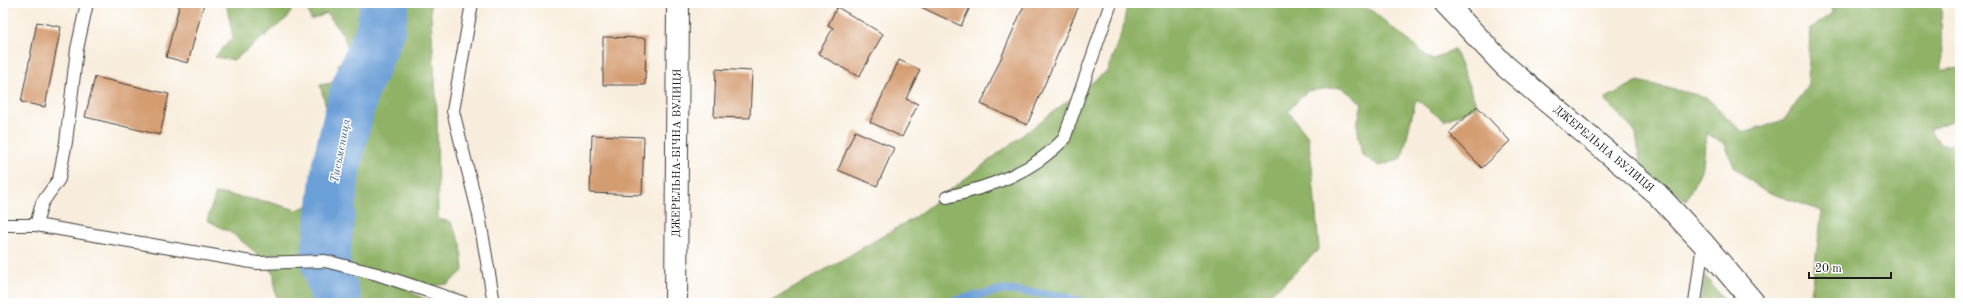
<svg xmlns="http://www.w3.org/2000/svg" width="1963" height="306" viewBox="0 0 1963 306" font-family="'Old Standard TT',serif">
  <rect width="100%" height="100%" fill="#fff"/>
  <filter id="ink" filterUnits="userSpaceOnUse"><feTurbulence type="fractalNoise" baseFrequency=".025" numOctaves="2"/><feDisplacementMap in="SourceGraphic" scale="8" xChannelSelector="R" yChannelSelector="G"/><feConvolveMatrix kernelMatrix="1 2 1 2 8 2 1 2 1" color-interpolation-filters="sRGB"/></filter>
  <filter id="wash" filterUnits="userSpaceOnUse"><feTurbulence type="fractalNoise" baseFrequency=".012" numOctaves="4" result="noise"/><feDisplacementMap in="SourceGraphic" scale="16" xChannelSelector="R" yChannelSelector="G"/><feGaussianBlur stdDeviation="0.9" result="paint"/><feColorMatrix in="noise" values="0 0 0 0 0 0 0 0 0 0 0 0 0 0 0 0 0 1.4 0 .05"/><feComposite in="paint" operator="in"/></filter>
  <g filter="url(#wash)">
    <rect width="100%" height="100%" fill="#f8eddc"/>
    <path fill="#8fb266" stroke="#566741" d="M226,3H297L286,19L234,60L215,57L233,37Z
      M306,3H430L437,112L438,219L451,222L461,244L463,271L448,284L418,287L409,291L432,303H279L275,291L274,275L255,252L233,234L207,220L216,193L269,202L297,210L320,200L352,202L354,191L325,183L311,175L317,161L334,155L333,131L320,85L342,81L338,64L350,54L343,35L327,13L311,20Z
      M1127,3H1355L1371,10L1432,60L1454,49L1477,106L1444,121L1416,99L1402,158L1380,166L1362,155L1357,125L1362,103L1341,87L1307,91L1288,111L1308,137L1312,166L1319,249L1293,275L1262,301L1263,303H768L912,219L1107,71L1123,28Z
      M1832,3H1941L1942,70L1960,68V109L1955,120L1930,129L1941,145H1960V303H1814L1811,293L1822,211L1762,190L1734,167L1725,144L1706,133L1703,167L1686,200L1641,170L1636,133L1604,99L1638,81L1706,97L1743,132L1784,120L1808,85L1810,29L1832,13Z
      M1705,276L1726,303H1700Z"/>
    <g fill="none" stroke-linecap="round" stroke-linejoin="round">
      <path stroke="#6a9fd7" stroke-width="8" d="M336,299L349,303
        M942,303L1002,290L1058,295L1088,303"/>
      <path stroke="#6a9fd7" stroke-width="49" d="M337,303L325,261L336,167L354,92L380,31L385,3"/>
    </g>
    <g id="blocks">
      <path fill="#d49c71" d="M180,3H204L188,63L166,57Z
        M921,3H972L961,26L919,6Z
        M1025,3H1080L1027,125L981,104Z
        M837,7L883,34L859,77L818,54L833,28L828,25Z
        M37,22L61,27L45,107L21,102Z
        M603,37L646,38L645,85H603Z
        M899,60L920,70L906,99L918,104L902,137L870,122Z
        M716,69L752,71L750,118L714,117Z
        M95,77L169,94L160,135L85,117Z
        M1477,106L1510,141L1482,168L1449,133Z
        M855,131L894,148L877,186L838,170Z
        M592,135L644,137L642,195L590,193Z"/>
    </g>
  </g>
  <g filter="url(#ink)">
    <use href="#blocks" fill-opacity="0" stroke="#3d3b39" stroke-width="1"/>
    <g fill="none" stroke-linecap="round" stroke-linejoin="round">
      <defs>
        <path id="lane" d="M472,3L453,111L479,215L494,303
          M947,197C990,187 1033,172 1064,139L1111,3
          M3,225H36L42,203L59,179L66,142L77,49L87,3
          M36,225L257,263L325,261L377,274L464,303
          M1695,303L1703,243"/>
        <g id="street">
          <path id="s1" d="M1445,3L1505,66L1657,194L1703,243L1754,303"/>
          <path id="s2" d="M676,303L678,3"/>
        </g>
      </defs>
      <use href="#lane" stroke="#3d3b39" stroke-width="14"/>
      <use href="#street" stroke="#3d3b39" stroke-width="24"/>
      <use href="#lane" stroke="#fff" stroke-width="12"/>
      <use href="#street" stroke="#fff" stroke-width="22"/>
    </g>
  </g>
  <g text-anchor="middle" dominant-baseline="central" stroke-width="3" stroke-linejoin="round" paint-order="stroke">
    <g font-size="11" fill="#1c1c1c" stroke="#fff">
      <text stroke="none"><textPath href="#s1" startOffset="216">ДЖЕРЕЛЬНА ВУЛИЦЯ</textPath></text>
      <text stroke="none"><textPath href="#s2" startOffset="150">ДЖЕРЕЛЬНА-БІЧНА ВУЛИЦЯ</textPath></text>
    </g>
    <g font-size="12" font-style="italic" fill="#435e7a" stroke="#fff">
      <text transform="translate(341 151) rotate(-79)">Тисьмениця</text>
    </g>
  </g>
  <rect width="1963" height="306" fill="none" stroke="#fff" stroke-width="16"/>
  <path d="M1809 272v6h82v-6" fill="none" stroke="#1c1c1c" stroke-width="2"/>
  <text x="1815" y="272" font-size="12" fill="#1c1c1c" stroke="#ffffff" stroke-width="3" paint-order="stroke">20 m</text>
</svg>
